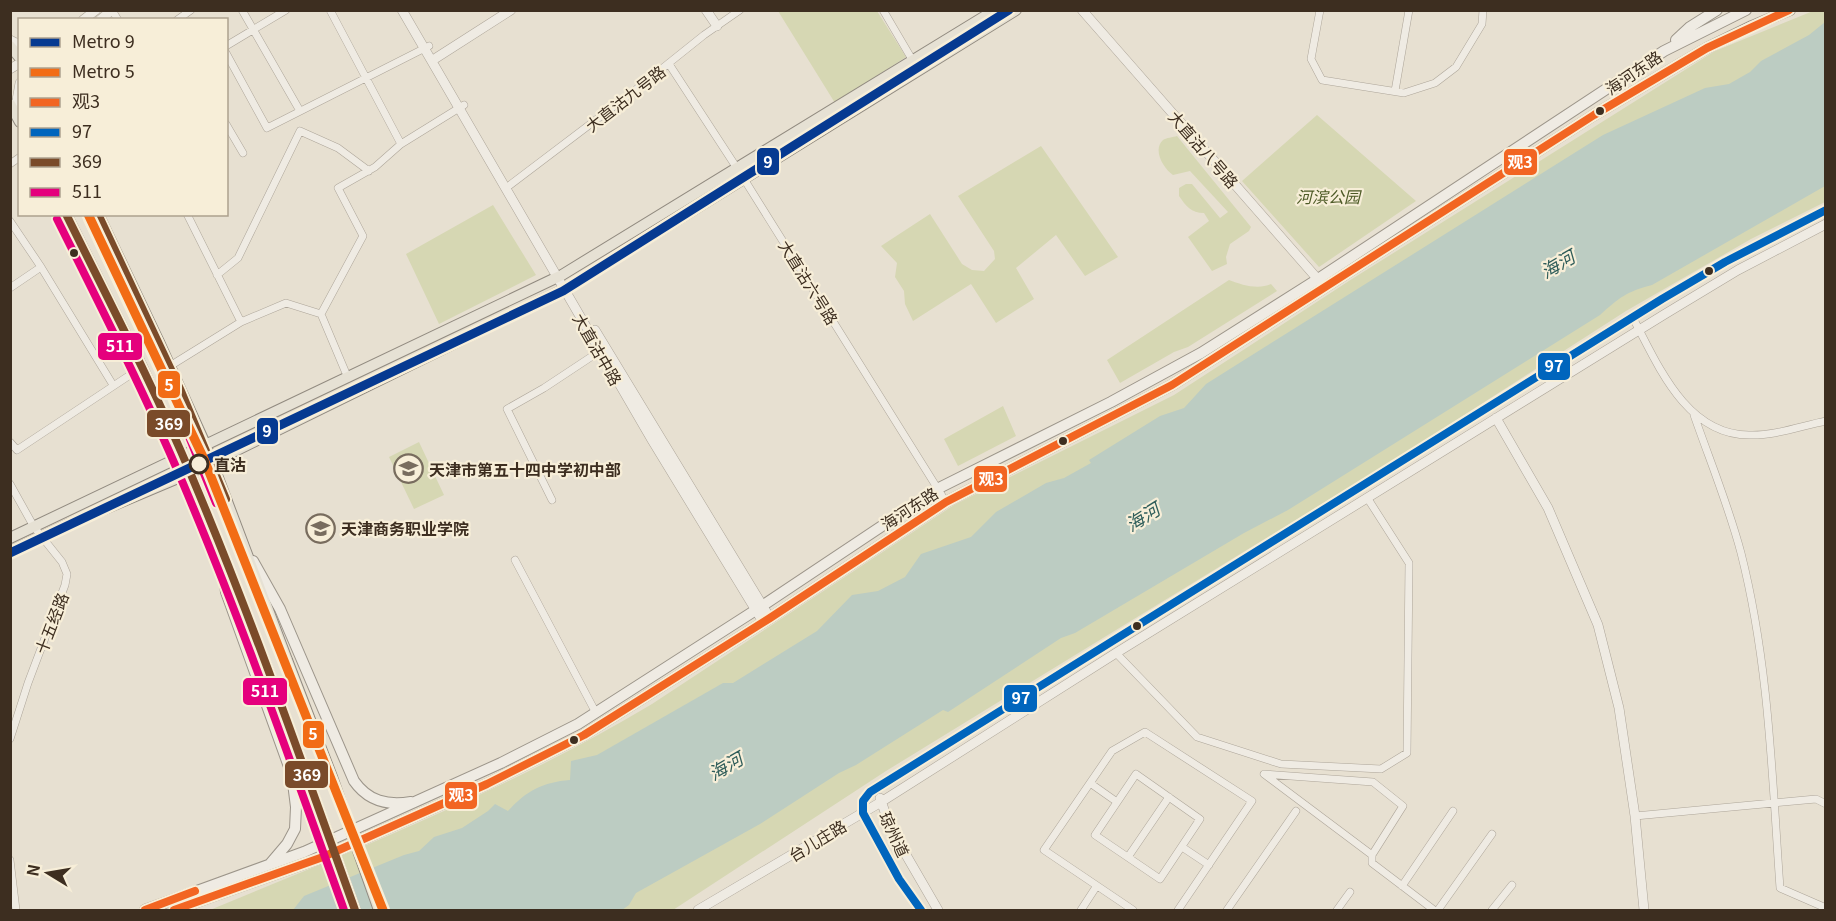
<svg xmlns="http://www.w3.org/2000/svg" width="1836" height="921" viewBox="0 0 1836 921" font-family="Georgia,'Noto Sans SC',serif">
  <rect width="100%" height="100%" fill="#e7e0d1"/>
  <path fill="#d6d7b3" d="M778,11H877L906,57L835,103Z
    M1813,11H1825V202L1751,239L1626,311L1405,453L886,771L673,910H210C360,848 512,788 652,704L954,505L1174,395L1352,279L1715,51Z
    M1317,115L1416,201L1319,267L1242,181Z
    M1177,136L1251,227L1249,231L1230,244L1226,257L1227,264L1212,271L1188,237L1209,221L1204,213C1191,213 1186,206 1179,196V188L1186,184H1192L1220,218L1228,212L1190,171L1173,175C1164,169 1152,150 1163,140C1166,138 1173,137 1177,136Z
    M1041,146L1118,257L1085,276L1056,235L1016,268L1034,299L996,323L971,284L913,321L905,304L904,291L895,277L897,263L881,246L930,214L962,264L972,270L984,271L995,259L994,251L958,196Z
    M493,205L536,275L439,324L406,254Z
    M1229,280C1242,285 1258,290 1271,284L1277,291L1188,347L1174,352L1120,383L1107,360Z
    M1003,406L1016,436L958,466L944,439Z
    M419,442L444,495L414,509L389,457Z"/>
  <path fill="#bcccc2" d="M1825,22V186L1652,285C1626,292 1620,297 1600,315L1288,510L1244,533L1075,633L1061,638L948,712L943,710L856,765L839,773L760,824L636,893L629,905L622,910H293L304,896L404,855L419,851L434,837L462,828L488,811L495,804L508,811C526,791 543,782 570,780L571,761L597,755L723,683H733L817,631L852,595L878,591L905,577L921,554L971,537L996,512L1046,483L1064,478L1091,463L1089,460L1160,416L1184,408L1206,384L1603,135L1705,88L1729,84L1750,72L1761,61L1809,35Z"/>
  <g fill="none" stroke-linecap="round" stroke-linejoin="round">
    <defs>
      <path id="minor" d="M112,10L118,20
        M242,10L300,111
        M330,10L401,144
        M883,10L913,61
        M1320,10L1311,59L1322,80L1404,93L1435,83L1456,67L1482,24L1483,10
        M177,20L191,10
        M226,46L286,10
        M226,53L267,128L429,46
        M669,64L744,179L946,502
        M1395,91L1409,10
        M226,124L243,153
        M10,164L20,157
        M510,185L634,91L704,35L740,10
        M187,214L241,322
        M10,221L41,267L10,288
        M41,267L113,385
        M217,275L238,258L300,131L338,148L369,171
        M1633,318C1658,365 1686,435 1749,435C1774,436 1801,426 1826,421
        M170,366L241,322L286,303L321,314
        M348,378L321,314L363,236L338,188L375,167L401,144L464,105
        M1694,415C1710,461 1729,507 1741,553C1769,663 1772,776 1780,888L1826,908
        M10,442L17,450L142,367
        M10,484L34,527L62,562L67,574L65,585L28,683L10,739
        M552,500L507,409L544,388L603,349
        M515,560L596,713
        M1116,653L1197,737L1281,764L1381,769L1407,753L1409,563L1368,499
        M1136,774L1200,819L1160,879L1095,835Z
        M1090,783L1117,802
        M1635,816L1816,799L1826,804
        M1182,847L1209,865
        M1372,855L1264,774L1373,782L1403,806L1372,855V863L1434,910
        M1128,857L1169,797
        M10,860L16,910
        M1402,886L1453,811
        M1081,910L1096,887
        M1133,910L1044,850L1112,751L1145,732L1252,801L1178,910
        M1227,910L1296,811
        M1337,910L1350,892
        M1438,910L1492,834
        M1492,910L1512,885"/>
      <path id="tertiary" d="M402,10L652,440L763,622
        M706,10L717,26
        M1082,10L1322,284
        M83,20L96,10
        M100,20L112,10
        M10,40L20,45
        M436,58L511,10
        M10,69L20,63
        M18,116L17,100L20,83
        M595,330L770,618
        M1496,418L1548,508L1598,625L1619,708L1635,816L1644,910
        M880,798L891,829L938,910
        M698,910L881,802L1116,653L1665,314L1738,270L1826,224
        M921,910L899,879L863,813V801L870,792L1662,299L1725,262L1826,210"/>
      <path id="secondary" d="M1676,40L1690,27L1717,10
        M222,559L226,592L292,775L296,807L295,829L287,844L270,864
        M253,561L280,609L354,781C368,801 387,806 411,802
        M145,910L304,852L501,763L578,724L762,606L939,488L1111,402L1201,353L1318,279L1664,51L1746,10
        M174,910L323,857L487,784L584,735L770,618L946,502L1172,385L1594,115L1707,48L1752,26L1790,10"/>
      <path id="primary" d="M10,46L20,58
        M10,104L20,122
        M66,214L142,367L190,473L267,668
        M98,214L159,342L206,446L287,660
        M10,538L562,275L995,10
        M10,552L69,524L190,473L569,287L1016,10"/>
    </defs>
    <use href="#minor" stroke="#ada599" stroke-width="8"/>
    <use href="#tertiary" stroke="#ada599" stroke-width="10"/>
    <use href="#secondary" stroke="#9c958a" stroke-width="12"/>
    <use href="#primary" stroke="#928b80" stroke-width="12"/>
    <use href="#minor" stroke="#efebe3" stroke-width="7"/>
    <use href="#tertiary" stroke="#efebe3" stroke-width="9"/>
    <use href="#secondary" stroke="#efebe3" stroke-width="10"/>
    <use href="#primary" stroke="#e6e1d4" stroke-width="10"/>
    <defs>
      <path id="primary-bridge" d="M287,660L332,777L379,910
        M267,668L355,910"/>
    </defs>
    <use href="#primary-bridge" stroke="#928b80" stroke-width="12" stroke-linecap="butt"/>
    <use href="#primary-bridge" stroke="#e6e1d4" stroke-width="10"/>
    <defs>
      <path id="bus-1" d="M145,910L195,891
        M174,910L323,857L487,784L584,735L770,618L946,502L1172,385L1594,115L1707,48L1789,10"/>
      <path id="bus-2" d="M921,910L899,879L863,813V801L870,792L1662,299L1725,262L1826,210"/>
      <path id="bus-3" d="M66,214C109,301 154,387 192,477C252,619 303,765 355,910
        M98,214L181,391L226,499"/>
      <path id="bus-4" d="M57,219C100,305 144,392 182,481C242,622 292,766 344,910
        M89,219L172,395L216,503"/>
    </defs>
    <use href="#bus-1" stroke="#f7eed8" stroke-width="12"/>
    <use href="#bus-2" stroke="#f7eed8" stroke-width="12"/>
    <use href="#bus-3" stroke="#f7eed8" stroke-width="12"/>
    <use href="#bus-4" stroke="#f7eed8" stroke-width="12"/>
    <use href="#bus-1" stroke="#f26522" stroke-width="8"/>
    <use href="#bus-2" stroke="#0065bd" stroke-width="8"/>
    <use href="#bus-3" stroke="#7a4b2a" stroke-width="8"/>
    <use href="#bus-4" stroke="#e5007d" stroke-width="8"/>
    <defs>
      <path id="metro-1" d="M10,553L563,291L1009,10"/>
      <path id="metro-2" d="M88,214L204,459L383,910"/>
    </defs>
    <use href="#metro-1" stroke="#f7eed8" stroke-width="14"/>
    <use href="#metro-2" stroke="#f7eed8" stroke-width="14"/>
    <use href="#metro-1" stroke="#063a91" stroke-width="9"/>
    <use href="#metro-2" stroke="#f26c15" stroke-width="9"/>
  </g>
  <defs>
    <symbol id="school-ring" viewBox="-11 -11 22 22"><circle r="9.5" fill="#f7eed8" stroke="#786c5e" stroke-width="1.5"/><path d="M0-5L7-2L0 1L-7-2ZM-4 1L0 2.5L4 1V4Q0 6-4 4Z" fill="#786c5e"/></symbol>
  </defs>
  <g fill-rule="evenodd">
    <use href="#school-ring" x="392" y="452" width="33" height="33"/>
    <use href="#school-ring" x="304" y="512" width="33" height="33"/>
  </g>
  <g fill="#3d2e20" stroke="#f7eed8" stroke-width="2">
    <circle cx="1600" cy="111" r="5"/>
    <circle cx="74" cy="253" r="5"/>
    <circle cx="1709" cy="271" r="5"/>
    <circle cx="1063" cy="441" r="5"/>
    <circle cx="1137" cy="626" r="5"/>
    <circle cx="574" cy="740" r="5"/>
  </g>
  <circle fill="#f7eed8" stroke="#3d2e20" stroke-width="3" cx="199" cy="464" r="9"/>
  <g text-anchor="middle" dominant-baseline="central" stroke-width="4.5" stroke-linejoin="round" paint-order="stroke">
    <g font-size="16" fill="#3d2e20" stroke="#f7eed8">
      <text transform="translate(1633 72) rotate(-34)">海河东路</text>
      <text transform="translate(625 98) rotate(-38)">大直沽九号路</text>
      <text transform="translate(1204 149) rotate(49)">大直沽八号路</text>
      <text transform="translate(809 282) rotate(58)">大直沽六号路</text>
      <text transform="translate(598 349) rotate(60)">大直沽中路</text>
      <text transform="translate(909 508) rotate(-33)">海河东路</text>
      <text transform="translate(51 623) rotate(-69)">十五经路</text>
      <text transform="translate(895 834) rotate(65)">琼州道</text>
      <text transform="translate(817 840) rotate(-31)">台儿庄路</text>
    </g>
    <g font-size="16" font-style="italic" fill="#4d5a26" stroke="#f7eed8">
      <text x="1328" y="196">河滨公园</text>
    </g>
    <g font-size="16" font-weight="bold" fill="#3d2e20" stroke="#f7eed8" text-anchor="start">
      <text x="214" y="464">直沽</text>
    </g>
    <g font-size="16" font-weight="bold" fill="#3d2e20" stroke="#f7eed8" text-anchor="start">
      <text x="429" y="469">天津市第五十四中学初中部</text>
      <text x="341" y="528">天津商务职业学院</text>
    </g>
    <g font-size="18" font-style="italic" fill="#2f5d5a" stroke="#f7eed8">
      <text transform="translate(1557 263) rotate(-30)">海河</text>
      <text transform="translate(1142 516) rotate(-32)">海河</text>
      <text transform="translate(725 765) rotate(-30)">海河</text>
    </g>
  </g>
  <g stroke="#f7eed8" stroke-width="2">
    <rect x="756" y="147" width="24" height="29" rx="6" fill="#063a91"/>
    <rect x="1503" y="148" width="35" height="28" rx="6" fill="#f26522"/>
    <rect x="97" y="332" width="46" height="29" rx="6" fill="#e5007d"/>
    <rect x="1537" y="352" width="34" height="29" rx="6" fill="#0065bd"/>
    <rect x="157" y="370" width="24" height="29" rx="6" fill="#f26c15"/>
    <rect x="146" y="409" width="45" height="29" rx="6" fill="#7a4b2a"/>
    <rect x="256" y="417" width="23" height="28" rx="6" fill="#063a91"/>
    <rect x="973" y="465" width="35" height="28" rx="6" fill="#f26522"/>
    <rect x="242" y="677" width="46" height="29" rx="6" fill="#e5007d"/>
    <rect x="1003" y="684" width="35" height="29" rx="6" fill="#0065bd"/>
    <rect x="302" y="720" width="23" height="29" rx="6" fill="#f26c15"/>
    <rect x="284" y="760" width="45" height="29" rx="6" fill="#7a4b2a"/>
    <rect x="444" y="781" width="34" height="29" rx="6" fill="#f26522"/>
  </g>
  <g font-size="16" text-anchor="middle" font-weight="bold" fill="#fff">
    <text x="768" y="168">9</text>
    <text x="1520" y="168">观3</text>
    <text x="120" y="352">511</text>
    <text x="1554" y="372">97</text>
    <text x="169" y="391">5</text>
    <text x="169" y="430">369</text>
    <text x="267" y="437">9</text>
    <text x="991" y="485">观3</text>
    <text x="265" y="697">511</text>
    <text x="1021" y="704">97</text>
    <text x="313" y="740">5</text>
    <text x="307" y="781">369</text>
    <text x="461" y="801">观3</text>
  </g>
  <rect width="1836" height="921" fill="none" stroke="#3d2e20" stroke-width="24"/>
  <rect x="18" y="18" width="210" height="198" fill="#f7eed8" stroke="#ada18e" stroke-width="1.5"/>
  <rect x="30" y="38" width="30" height="9" fill="#063a91" stroke="#ada18e" stroke-width="1.5"/>
  <text x="72" y="48" font-size="18" fill="#3d2e20">Metro 9</text>
  <rect x="30" y="68" width="30" height="9" fill="#f26c15" stroke="#ada18e" stroke-width="1.5"/>
  <text x="72" y="78" font-size="18" fill="#3d2e20">Metro 5</text>
  <rect x="30" y="98" width="30" height="9" fill="#f26522" stroke="#ada18e" stroke-width="1.5"/>
  <text x="72" y="108" font-size="18" fill="#3d2e20">观3</text>
  <rect x="30" y="128" width="30" height="9" fill="#0065bd" stroke="#ada18e" stroke-width="1.5"/>
  <text x="72" y="138" font-size="18" fill="#3d2e20">97</text>
  <rect x="30" y="158" width="30" height="9" fill="#7a4b2a" stroke="#ada18e" stroke-width="1.5"/>
  <text x="72" y="168" font-size="18" fill="#3d2e20">369</text>
  <rect x="30" y="188" width="30" height="9" fill="#e5007d" stroke="#ada18e" stroke-width="1.5"/>
  <text x="72" y="198" font-size="18" fill="#3d2e20">511</text>
  <g transform="translate(48 873) rotate(281)" stroke="#f7eed8" stroke-width="4.5" paint-order="stroke">
  <path d="M0-4.5L10 22L0 15L-10 22Z" fill="#3d2e20"/>
  <text y="-9" font-size="16" font-weight="bold" text-anchor="middle" fill="#3d2e20">N</text>
  </g>
</svg>
